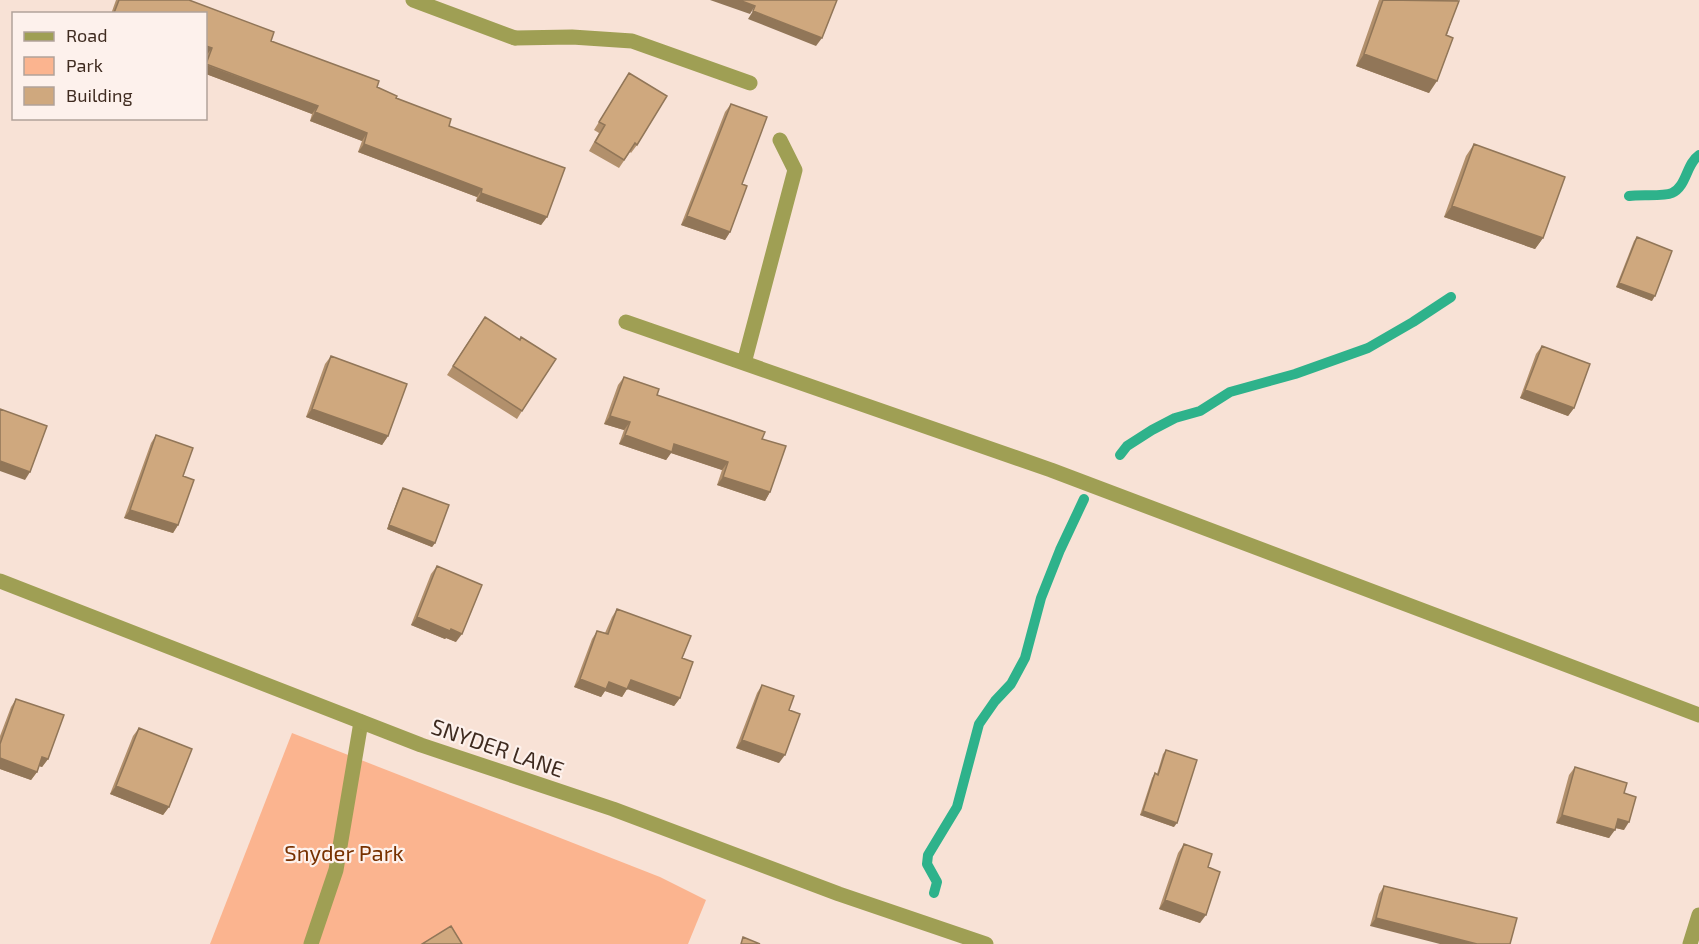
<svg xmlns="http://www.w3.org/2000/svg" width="1699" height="944" viewBox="0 0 1699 944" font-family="'Exo 2',sans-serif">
  <rect width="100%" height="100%" fill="#f8e2d6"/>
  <path fill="#fbb48f" d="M292,733L660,877L706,900L688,944H210Z"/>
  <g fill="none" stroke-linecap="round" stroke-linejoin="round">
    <path stroke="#2eb28b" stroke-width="10" d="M1629,196C1640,194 1663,197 1672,193C1687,186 1686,164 1699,155
      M1120,455L1127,446L1152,430L1175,418L1200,411L1230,392L1295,374L1368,348L1413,322L1451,297
      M934,893L937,882L927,864L928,855L957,807L979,724L995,701L1011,684L1025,658L1041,598L1060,550L1084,499"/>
    <path stroke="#9f9f54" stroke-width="15" d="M515,38L572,37L632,41L750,83
      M626,322L1051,470L1699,715
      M744,363L795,170L780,140
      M311,944L336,870L361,722"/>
    <path stroke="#9f9f54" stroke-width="15" d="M413,0L515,38
      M0,581L421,745L613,809L839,894L986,944"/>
    <path stroke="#9f9f54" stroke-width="15" d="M1690,944L1699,915"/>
  </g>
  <path fill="#b2906c" d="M116,0H189L271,41L377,87L449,126L547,217L541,225L476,201L477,197L358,152L362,141L310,121L312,114L206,74V14H111Z
    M1379,0H1458L1429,93L1356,66Z
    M629,73L637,145L631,153L630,152L619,168L589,151L599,133L594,130Z
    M731,104L742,184L730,232L725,240L681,225L725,112Z
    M1474,144L1543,238L1535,249L1444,217L1466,156Z
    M1637,237L1652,301L1616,287L1634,241Z
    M479,325L520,340L522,411L517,419L447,375Z
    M1542,346L1574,408L1568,416L1520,398L1536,354Z
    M331,356L388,436L382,445L306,417L325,364Z
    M624,377L657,395L762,439L770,492L765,501L717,485L722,470L671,453L666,460L619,444L624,430L604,424L618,385Z
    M156,435L183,476L178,525L173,533L124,518L151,443Z
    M403,488L435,543L432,547L387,529L400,493Z
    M437,566L456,642L446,638L445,639L411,625L431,574Z
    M617,609L682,658L680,698L674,706L627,689L622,697L605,691L601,697L574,687L592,639L597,631L605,633L612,617Z
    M762,685L779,763L736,748L757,693Z
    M16,699L48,759L42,767L39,766L37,772L31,780L0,769V736L11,707Z
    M139,728L169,807L163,815L110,794L133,736Z
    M1166,750L1174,827L1140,815L1152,778L1155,773L1157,774L1163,754Z
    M1575,767L1624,793V830L1615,828L1609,838L1556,823L1569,775Z
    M1184,844L1208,867L1200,923L1159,909L1178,853Z
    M1384,886L1517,918L1370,926L1379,894Z"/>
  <path fill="#917658" d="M710,0H739L755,6L750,14Z
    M753,11L822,38L816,46L748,19Z
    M206,46L212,48L206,56Z
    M1364,54L1437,81L1429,93L1356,66Z
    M206,65L318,106L312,114L206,74Z
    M315,112L367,133L362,141L310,121Z
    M364,144L482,189L477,197L358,152Z
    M481,193L547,217L541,225L476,201Z
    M1452,206L1543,238L1535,249L1444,217Z
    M687,216L730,232L725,240L681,225Z
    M1619,283L1655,296L1652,301L1616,287Z
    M1525,390L1574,408L1568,416L1520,398Z
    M312,409L388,436L382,445L306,417Z
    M610,416L630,422L624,430L604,424Z
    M625,435L674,444L728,462L722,470L671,453L666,460L619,444Z
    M0,461L30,472L25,480L0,471Z
    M723,477L770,492L765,501L717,485Z
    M130,510L178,525L173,533L124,518Z
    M389,525L435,543L432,547L387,529Z
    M417,617L451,629L462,634L456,642L446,638L445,639L411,625Z
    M580,679L609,682L627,689L622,697L605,691L601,697L574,687Z
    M631,680L680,698L674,706L625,688Z
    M742,740L785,755L779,763L736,748Z
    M42,757L48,759L42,767L36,765Z
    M0,758L37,772L31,780L0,769Z
    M116,786L169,807L163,815L110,794Z
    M1143,811L1177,823L1174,827L1140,815Z
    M1562,815L1615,830L1609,838L1556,823Z
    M1618,819L1629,822L1624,830L1612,827Z
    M1165,900L1206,915L1200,923L1159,909Z
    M1376,918L1477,944H1440L1370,926Z"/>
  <path fill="#cfa87e" stroke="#917658" stroke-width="1.5" d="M119,0H189L274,32L271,41L379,81L377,87L397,96L396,98L451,119L449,126L565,168L547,217L481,193L482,189L364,144L367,133L315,112L318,106L206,64L212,48L206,46V14H116L114,13Z
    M739,0H837L822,38L753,11L755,6Z
    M1383,0L1459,1L1446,35L1453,38L1437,81L1364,54Z
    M629,73L667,96L637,145L635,143L624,160L595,142L605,125L599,122Z
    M731,104L767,117L742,184L747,186L730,232L687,216Z
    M1474,144L1565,177L1543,238L1452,206Z
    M1637,237L1672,251L1655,296L1619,283Z
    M485,317L520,340L521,337L556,359L522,411L453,366Z
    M1542,346L1590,364L1574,408L1525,390Z
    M331,356L407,384L388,436L312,409Z
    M624,377L659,389L657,395L765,432L762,439L786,446L770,492L723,477L728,462L674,444L672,452L625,435L630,422L610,416Z
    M0,409L47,426L30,472L0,461Z
    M156,435L193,448L183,476L194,480L178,525L130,510Z
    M403,488L449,505L435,543L389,525Z
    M437,566L482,585L462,634L451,629L450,631L417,617Z
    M617,609L691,636L682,658L693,662L680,698L631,680L627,689L609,682L606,689L580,679L597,631L608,634Z
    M762,685L794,696L789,710L800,714L785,755L742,740Z
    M16,699L64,715L48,759L42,757L37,772L0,758V744Z
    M139,728L192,749L169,807L116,786Z
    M1166,750L1197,760L1177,823L1143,811L1155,773L1158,775Z
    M1575,767L1627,783L1624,793L1636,797L1629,822L1618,819L1615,830L1562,815Z
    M1184,844L1212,854L1208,867L1220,872L1206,915L1165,900Z
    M1384,886L1517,918L1510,944H1477L1376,918Z
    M451,926L462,944H422Z
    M743,937L760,944H741Z"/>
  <g text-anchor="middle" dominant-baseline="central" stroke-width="4.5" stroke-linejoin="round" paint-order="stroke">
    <g font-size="22" fill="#3f2b20" stroke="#fdf1ec">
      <text transform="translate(498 747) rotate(19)">SNYDER LANE</text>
    </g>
    <g font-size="22" fill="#773100" stroke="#fdf1ec">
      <text x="344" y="852">Snyder Park</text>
    </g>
  </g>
  <rect x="12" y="12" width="195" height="108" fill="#fdf1ec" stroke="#b1a29a" stroke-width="1.5"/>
  <rect x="24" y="32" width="30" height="9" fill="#9f9f54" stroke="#b1a29a" stroke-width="1.5"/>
  <text x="66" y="42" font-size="18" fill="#3f2b20">Road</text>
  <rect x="24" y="57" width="30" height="18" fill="#fbb48f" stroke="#b1a29a" stroke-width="1.5"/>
  <text x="66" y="72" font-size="18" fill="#3f2b20">Park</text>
  <rect x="24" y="87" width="30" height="18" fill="#cfa87e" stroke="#b1a29a" stroke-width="1.5"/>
  <text x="66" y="102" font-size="18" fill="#3f2b20">Building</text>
</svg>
